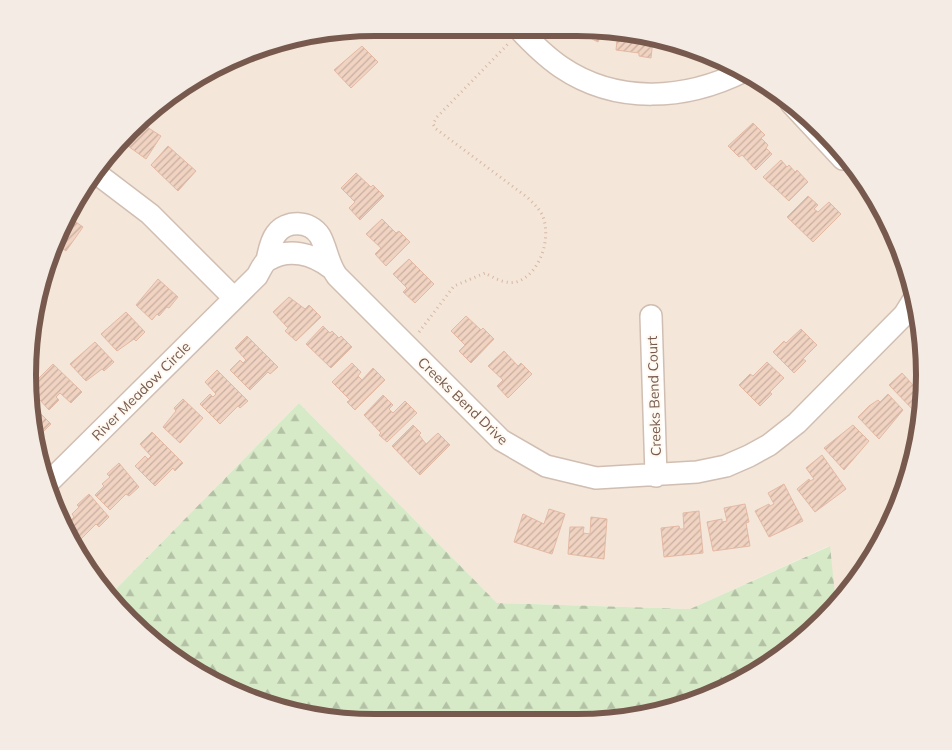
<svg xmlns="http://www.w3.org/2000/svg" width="952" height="750" viewBox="0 0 952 750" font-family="Mulish,sans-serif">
  <defs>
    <pattern id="forest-firs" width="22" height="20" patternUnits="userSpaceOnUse" patternTransform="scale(1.25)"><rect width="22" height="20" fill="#d7eac8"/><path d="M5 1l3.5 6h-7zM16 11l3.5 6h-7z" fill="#b3c1a5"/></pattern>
    <pattern id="building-hatch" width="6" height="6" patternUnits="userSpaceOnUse" patternTransform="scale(1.25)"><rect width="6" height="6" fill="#f1d3c2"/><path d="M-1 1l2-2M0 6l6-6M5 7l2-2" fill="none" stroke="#c8aea0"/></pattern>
  </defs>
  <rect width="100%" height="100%" fill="#fcf4ea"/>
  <path fill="#f4e6d9" d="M375,28H599L689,46L751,74L806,114L878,201L906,263L921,329L924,397L913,465L889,528L853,586L836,604L829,546L690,609L497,603L299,403L110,595L74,549L39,465L28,375L39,285L74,201L129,129L201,74L285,39Z"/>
  <path fill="url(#forest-firs)" d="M299,403L497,603L690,609L830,546L836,604L806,636L751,676L688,704L600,722L307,716L242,696L182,664L129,621L110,595Z"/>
  <path fill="url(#building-hatch)" stroke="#e4b9a3" d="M412,28H434L423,39Z
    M579,28H599L604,29L598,42L586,36L588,33Z
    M618,32L653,39L651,58L639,56V53L616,50Z
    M362,46L378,62L351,88L334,70Z
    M139,122L161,136L146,159L121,141Z
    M753,123L765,135L761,138L768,145L766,148L772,154L756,170L742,155L739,157L728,146Z
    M168,146L196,171L178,191L151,165Z
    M781,160L787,167L789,165L795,172L797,170L808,182L789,201L763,177Z
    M356,173L371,187L373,185L384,196L360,220L349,208L355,202L341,188Z
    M808,196L818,205L814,209L818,212L829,202L841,214L813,242L787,217Z
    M382,219L396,233L399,231L410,242L386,266L375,254L381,248L366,234Z
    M73,220L83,227L66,251L56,244L66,221L70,224Z
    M409,259L434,284L415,303L403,292L407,288L393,274Z
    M158,279L178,297L169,308L167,307L159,316L157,314L152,320L136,305Z
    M289,297L305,309L309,305L321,317L296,341L285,331L288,328L273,312Z
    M126,312L145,332L136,341L134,339L117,351L101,334Z
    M466,316L481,330L483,328L494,339L471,363L459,351L465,345L451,331Z
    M323,326L330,333L332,331L339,338L341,336L352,347L331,368L306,344Z
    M801,329L817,345L803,359L806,361L794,373L773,352L784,341L786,343Z
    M247,336L278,367L270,374L268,372L250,390L230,370L240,360L243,363L246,360L235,348Z
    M95,342L114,362L104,371L102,369L86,381L70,364Z
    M504,351L518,366L521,363L532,374L508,398L497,386L503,380L488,366Z
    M767,362L784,378L770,392L772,394L760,406L739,385L750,374L753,376Z
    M352,363L361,372L358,376L362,380L373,368L385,380L355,410L347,402L350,400L332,382Z
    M53,364L82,392L71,403L60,393L56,397L59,400L49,410L29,388Z
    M923,368L924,397L921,413L919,416L889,385L902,373L913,385L917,381L913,377Z
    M217,370L248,401L240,408L238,406L220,424L200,404L210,394L213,397L216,394L205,382Z
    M888,394L903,410L879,439L858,417L869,406L878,400L880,402Z
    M383,395L393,405L389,409L393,413L405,401L417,413L387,442L379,435L381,433L364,415Z
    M183,399L203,418L180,443L163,427L176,411L174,408Z
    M31,404L51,424L40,435L35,430Z
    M413,425L421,433L419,435L426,444L438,433L450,445L420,475L392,446Z
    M853,425L869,441L844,470L824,448Z
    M152,432L183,463L175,471L173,468L155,486L135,466L145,456L148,459L151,456L140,444Z
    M822,455L846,489L815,512L797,489L809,479L810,481L814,479L806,468Z
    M119,463L139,487L129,496L126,494L110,510L95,495L104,486L102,484L110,477L107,474Z
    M784,484L803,521L769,537L755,511L769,504L770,506L774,504L768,493Z
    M89,494L109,517L99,527L96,524L79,541L65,526L74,517L72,514L79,507L77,505Z
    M745,504L749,522L746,523L750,546L713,551L707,522L722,519V522L727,521L724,508Z
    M549,509L565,514L552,554L514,542L523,514L544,524Z
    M699,511L703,553L664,557L661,528L679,526L680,529H684L683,513Z
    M591,517L607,519L604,559L568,554L570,527H584L583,533L590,534Z
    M70,539L85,554L81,558L74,549Z"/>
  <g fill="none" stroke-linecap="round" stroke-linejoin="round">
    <defs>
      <path id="minor" d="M518,28C531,42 545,56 561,67C617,105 686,100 744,71
        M791,103L843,159
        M96,173L150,214L234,298
        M267,260C269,252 270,242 276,234C286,220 310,220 320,236C327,249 328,264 337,276L501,440L546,466L596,478L697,472L726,466L749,456L769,445L797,423L904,315L914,299
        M651,316L656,476
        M47,484L257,276C260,271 263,263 268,260C289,247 313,254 331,268"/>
    </defs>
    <use href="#minor" stroke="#d1beb2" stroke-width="24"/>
    <path stroke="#d7b6a5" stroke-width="3" stroke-dasharray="1 4" stroke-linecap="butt" d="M419,332L454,286L485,273C494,278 508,286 519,281C540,272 550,241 544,220C542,211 535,205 528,198L436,129L433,124L437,117L508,44"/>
    <use href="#minor" stroke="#fff" stroke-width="21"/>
  </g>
  <g text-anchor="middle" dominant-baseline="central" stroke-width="4" stroke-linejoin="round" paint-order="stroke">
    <g font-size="14" fill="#775a4d" stroke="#fff9f1">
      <text transform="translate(141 391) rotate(-45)">River Meadow Circle</text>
      <text transform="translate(654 396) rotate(-92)">Creeks Bend Court</text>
      <text transform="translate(463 401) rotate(44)">Creeks Bend Drive</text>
    </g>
  </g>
  <path d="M0 0H952V750H0ZM375 36H577A339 339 0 0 1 916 375V375A339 339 0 0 1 577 714H375A339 339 0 0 1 36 375V375A339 339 0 0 1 375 36Z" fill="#f4ece4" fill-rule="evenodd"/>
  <path fill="none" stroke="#775a4d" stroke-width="6" d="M375 36H577A339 339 0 0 1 916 375V375A339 339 0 0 1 577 714H375A339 339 0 0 1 36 375V375A339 339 0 0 1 375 36Z"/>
</svg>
